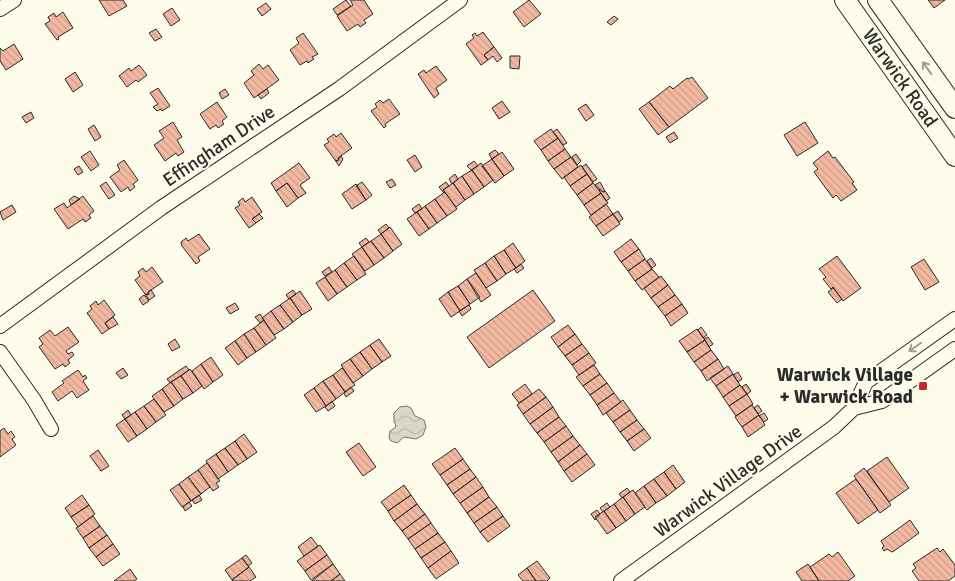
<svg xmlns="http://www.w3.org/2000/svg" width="955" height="581" viewBox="0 0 955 581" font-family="Signika,sans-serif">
  <defs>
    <pattern id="water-waves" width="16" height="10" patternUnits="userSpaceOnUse" patternTransform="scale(1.25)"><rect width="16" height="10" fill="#d8d7c9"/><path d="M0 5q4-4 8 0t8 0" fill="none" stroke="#bab9ad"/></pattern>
    <pattern id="building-back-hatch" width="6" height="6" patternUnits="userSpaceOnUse" patternTransform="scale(1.25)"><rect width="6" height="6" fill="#f2b8a0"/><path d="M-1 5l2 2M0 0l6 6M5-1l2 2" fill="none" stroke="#d09e8a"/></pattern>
  </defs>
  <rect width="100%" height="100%" fill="#fdfbea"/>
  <path fill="url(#water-waves)" stroke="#74746e" d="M407,406L411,408L415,416L424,420L426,427L423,435L416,439L404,437L397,443L391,441L389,438L390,431L395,428L396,425L394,422V413L400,407Z"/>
  <path fill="url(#building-back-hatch)" stroke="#2b2b2b" d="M99,0H123L127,6L109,16Z
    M346,0L351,6L337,15L333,9Z
    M350,0H364L373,14L364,20L366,23L360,27L358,24L347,31L337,16L353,5Z
    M529,0L541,14L524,27L513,12Z
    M928,0H945L934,8Z
    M266,3L271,9L262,16L257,9Z
    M172,8L180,20L171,26L163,14Z
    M63,12L73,28L58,37L59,39L57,40L45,24L50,21L48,17L54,13L56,17Z
    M614,16L618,19L611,25L607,22Z
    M156,29L162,37L155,41L149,33Z
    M483,32L494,47L484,55L488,60L481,65L466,44L474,38L472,35L475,33L477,36Z
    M303,33L318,54L312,57L314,59L308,63L307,61L300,65L290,50L299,43L296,38Z
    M14,44L23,59L6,70L0,61V48L3,51Z
    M494,47L502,58L497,62L493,56L488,60L484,55Z
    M510,56H520L519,69L510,68Z
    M259,64L263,69L268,65L279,80L254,98L244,83L254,75L251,71Z
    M139,65L147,75L138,82L136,80L127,87L119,76L129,68L131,71Z
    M436,66L447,80L436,88L439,94L434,98L418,74L424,70L426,73Z
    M75,72L83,85L73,92L65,79Z
    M692,77L708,98L669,127L649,102L670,86L673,89L687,78L688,79Z
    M158,88L170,106L162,111L161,109L157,111L153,107L158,104L150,93Z
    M225,89L229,95L222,99L219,93Z
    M267,89L269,93L261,99L258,95Z
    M389,99L400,114L385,124L386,126L384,128L371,111L377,107L375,104L380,100L383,103Z
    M502,101L510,112L499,119L492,108Z
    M217,102L227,117L222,121L224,124L218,128L216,125L210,129L200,114Z
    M649,102L669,127L658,135L639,109Z
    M586,104L594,115L586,121L578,109Z
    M31,112L34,118L26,123L22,117Z
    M173,122L182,137L177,140L184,152L178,156L176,153L165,161L154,145L164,138L159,131Z
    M805,122L818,143L797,156L784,135Z
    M94,125L101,137L95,141L88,129Z
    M551,129L558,138L541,150L534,141Z
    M557,129L567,143L563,145L553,132Z
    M674,132L678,138L670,143L666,137Z
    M341,133L352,148L338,158L339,160L337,161L335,160L324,145L329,142L327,139L334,134L336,137Z
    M558,138L565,149L548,161L541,150Z
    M565,149L571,157L554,169L548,161Z
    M495,150L499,154L492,159L489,154Z
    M90,151L99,165L91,171L81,157Z
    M828,151L833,158L835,157L854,182L852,183L857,190L841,201L836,195L833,198L814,172L818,169L813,163Z
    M502,152L514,169L504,176L492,159Z
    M576,154L581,161L577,165L572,157Z
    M415,155L422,167L415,172L407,160Z
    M341,156L343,159L339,166L335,160L337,161Z
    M571,157L578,167L562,179L554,169Z
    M492,159L504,176L495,183L482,166Z
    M124,160L138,180L133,184L135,187L130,191L128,187L121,192L110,177L120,170L117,165Z
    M474,161L478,166L471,170L467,166Z
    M299,163L310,178L300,185L306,193L298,198L287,183L276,191L271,183Z
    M481,163L493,180L484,187L472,170Z
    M586,164L597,179L593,182L582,167Z
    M581,165L587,174L570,186L564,177Z
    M79,166L83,172L78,175L74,169Z
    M472,170L484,187L474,194L462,176Z
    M455,174L458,179L452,184L449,179Z
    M587,174L593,183L577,195L570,186Z
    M462,176L474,194L465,200L453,183Z
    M392,179L396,185L390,188L386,182Z
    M106,182L115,195L109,199L100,186Z
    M362,182L372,195L366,200L356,186Z
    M446,182L449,186L443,190L445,192L444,193L439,187Z
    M600,182L605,191L603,192L595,185Z
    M287,183L298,198L287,207L276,191Z
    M453,183L465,200L456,207L443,190Z
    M593,183L601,193L584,205L577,195Z
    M356,184L366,200L352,209L342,194Z
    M600,189L603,192L605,191L610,198L606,201L599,190Z
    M445,192L457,209L447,216L435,199Z
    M601,193L608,203L591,215L584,205Z
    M74,196L80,199L71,205L69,200Z
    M83,196L94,211L89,215L91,218L85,222L83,219L68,229L54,209L64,203L67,208Z
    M252,197L262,212L252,219L256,223L249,228L235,208L240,205L238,202L243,198L245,202Z
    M435,199L447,216L437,223L425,206Z
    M419,204L422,209L415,213L412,209Z
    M606,204L613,214L596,226L589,217Z
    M12,205L16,212L3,220L0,212Z
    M425,206L437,223L429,229L417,212Z
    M618,211L623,219L619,222L613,214Z
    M417,212L429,229L419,236L407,219Z
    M259,214L263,218L256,223L252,219Z
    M613,214L620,224L603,236L596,226Z
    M386,224L389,228L381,234L378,230Z
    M390,227L402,244L393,251L381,234Z
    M199,234L210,249L198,257L200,261L196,264L182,246L181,242L186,238L188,241Z
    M381,234L393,251L384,258L371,241Z
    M366,238L369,242L362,247L359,243Z
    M631,239L639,249L621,262L614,252Z
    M371,241L384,258L374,265L362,247Z
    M513,243L525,261L516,268L504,250Z
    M362,247L374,265L365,271L352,254Z
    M639,249L645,259L628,271L621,262Z
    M504,250L516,268L506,274L494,256Z
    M354,256L366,274L357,280L344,263Z
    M494,256L506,274L497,281L485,263Z
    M837,256L861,288L843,301L833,287L831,289L823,279L826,277L819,269Z
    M651,258L656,265L652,268L647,261Z
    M645,259L652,269L635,281L628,271Z
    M924,259L939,282L925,290L911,267Z
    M344,263L357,280L347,287L335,270Z
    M485,263L497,281L486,288L474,270Z
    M521,264L524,268L517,273L514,269Z
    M152,267L163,282L148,292L149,294L147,295L145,294L135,280L140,276L138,272L143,268L146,272Z
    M329,267L332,272L325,276L322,272Z
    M652,269L659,277L642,290L635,281Z
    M335,270L347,287L337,294L325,277Z
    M476,273L491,295L481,302L467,279Z
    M661,276L668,285L651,298L644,288Z
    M325,277L337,294L328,301L316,283Z
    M467,279L480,297L470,304L458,286Z
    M668,285L675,295L658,307L651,298Z
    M458,286L470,304L460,311L448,292Z
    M833,288L842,299L837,303L828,292Z
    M151,290L155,296L149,300L145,294H149L148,292Z
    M293,290L296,294L289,299L286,295Z
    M533,290L555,321L489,368L467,337Z
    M300,291L312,309L302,315L290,298Z
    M448,292L460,311L451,317L439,299Z
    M144,295L149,301L143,305L139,299Z
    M675,295L682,304L665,316L658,307Z
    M290,298L302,315L293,322L280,305Z
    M104,300L115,315L105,323L109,329L102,334L87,313L92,309L90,306L96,301L98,305Z
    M235,303L239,309L230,314L226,308Z
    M682,304L688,313L671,326L665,316Z
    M280,305L293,322L284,329L271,311Z
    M469,305L471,309L462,316L459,311Z
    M271,311L284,329L274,335L262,318Z
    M260,314L264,320L260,323L255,317Z
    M113,317L118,324L109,329L105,323Z
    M264,320L276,338L266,345L254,328Z
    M568,325L575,334L558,347L551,337Z
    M68,327L79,342L66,351L68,354L72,352L74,355L68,360L70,363L65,367L63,364L55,369L39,347L43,344L39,338L50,330L55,336Z
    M701,327L707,335L703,338L698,330Z
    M254,328L266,345L256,352L244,334Z
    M697,329L705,340L687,352L679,341Z
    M244,334L256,352L247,358L235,341Z
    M575,334L582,344L565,356L558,347Z
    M708,337L713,344L709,347L704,339Z
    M175,339L180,347L172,351L168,344Z
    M379,339L391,356L382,362L370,345Z
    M705,340L711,350L694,362L687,352Z
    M235,341L247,358L238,365L225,348Z
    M582,344L589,353L572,365L565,356Z
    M370,345L382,362L372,369L360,352Z
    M711,350L718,359L701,371L694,362Z
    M360,352L372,369L363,376L350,359Z
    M589,353L596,363L579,375L572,365Z
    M211,357L223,375L213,382L201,364Z
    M350,359L363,376L353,383L341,365Z
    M718,359L724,369L707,381L701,371Z
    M201,364L213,382L204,389L192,371Z
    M594,365L600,374L583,386L576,377Z
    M186,366L189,370L170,383L167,379Z
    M728,366L733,374L716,386L710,378Z
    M123,368L128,375L121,379L116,373Z
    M342,368L355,385L345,392L333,375Z
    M190,369L202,386L193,393L181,376Z
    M78,370L83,377L85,375L87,378L83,381L89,390L77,398L72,391L58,401L52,392L64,383L62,381Z
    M738,372L742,379L738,382L733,375Z
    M600,374L607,383L590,395L583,386Z
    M733,374L740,385L723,397L716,386Z
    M333,375L345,392L336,399L323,381Z
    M181,376L193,393L183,399L171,382Z
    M323,381L336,399L326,406L314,388Z
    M171,382L183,399L174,406L162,389Z
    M607,383L614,393L597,405L590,395Z
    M525,384L532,394L519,403L512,394Z
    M746,384L751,391L747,394L742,387Z
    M740,385L747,394L729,406L723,397Z
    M351,387L354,391L346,397L344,393Z
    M314,388L326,406L316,412L304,395Z
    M162,389L174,406L164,412L152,396Z
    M539,389L546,397L523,414L517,405Z
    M614,393L621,402L603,415L597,405Z
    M747,394L753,404L736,416L729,406Z
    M546,397L553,407L530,424L523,414Z
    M154,399L166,415L156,422L144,406Z
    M623,400L630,410L613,422L606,413Z
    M332,401L335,406L328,411L325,407Z
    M752,405L759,415L742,427L735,417Z
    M758,405L762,411L758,414L754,408Z
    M144,406L156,422L147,429L135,412Z
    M553,407L559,417L537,433L530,424Z
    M128,410L131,415L125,419L122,415Z
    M630,410L637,420L620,432L613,422Z
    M135,412L147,429L137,436L125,419Z
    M764,413L768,419L764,422L759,416Z
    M759,415L765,425L748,437L742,427Z
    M559,417L566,426L544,442L537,433Z
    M125,419L137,436L128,442L116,425Z
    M637,420L644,429L627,441L620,432Z
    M566,426L573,436L551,452L544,442Z
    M4,428L8,434L11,431L15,437L12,439L16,445L0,457V431Z
    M644,429L651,438L634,451L627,441Z
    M244,434L257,452L247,459L235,441Z
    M573,436L580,445L558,462L551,452Z
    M235,441L247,459L238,465L225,448Z
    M359,443L376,467L363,476L346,452Z
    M580,445L587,454L564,471L558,462Z
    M225,448L238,465L228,472L216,454Z
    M455,448L463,459L440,475L432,464Z
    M98,450L109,466L101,471L90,456Z
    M216,454L228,472L218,479L206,461Z
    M587,454L595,465L572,482L564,471Z
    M887,457L909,488L889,502L867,471Z
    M463,459L470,469L447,485L440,475Z
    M207,463L220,481L216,483L219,487L213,491L198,470Z
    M673,465L685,482L676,489L664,472Z
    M864,468L891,505L880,513L854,476Z
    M470,469L476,477L453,494L447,485Z
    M198,470L210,487L201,494L188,477Z
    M664,472L676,489L667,496L654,479Z
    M188,477L201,494L191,501L179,484Z
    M476,477L483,487L460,503L453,494Z
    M654,479L667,496L656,503L644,486Z
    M856,479L878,510L858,524L836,493Z
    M179,484L191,501L182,507L170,490Z
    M404,485L411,495L388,511L381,502Z
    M644,486L656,503L647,510L635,493Z
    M483,487L489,497L467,513L460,503Z
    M627,488L630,492L622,498L619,494Z
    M633,490L645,507L635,514L623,497Z
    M82,495L89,505L71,517L65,508Z
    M199,495L202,500L195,504L192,500Z
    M411,495L417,504L394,521L388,511Z
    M489,497L497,507L474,523L467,513Z
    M623,497L635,514L626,521L614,504Z
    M189,502L192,506L185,511L183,507Z
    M607,503L610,507L603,512L600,508Z
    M417,504L425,514L402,531L394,521Z
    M614,504L626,521L616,528L604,511Z
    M89,505L95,514L78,527L71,517Z
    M497,507L503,516L480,532L474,523Z
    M597,510L600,514L595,520L591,514Z
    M604,511L616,528L607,534L595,517Z
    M425,514L431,523L408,539L402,531Z
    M93,516L100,526L83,538L76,528Z
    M503,516L510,526L488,542L480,532Z
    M910,520L919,533L894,551L892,552L887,549L884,551L882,548L884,546L881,541Z
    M431,523L438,533L415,549L408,539Z
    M100,526L107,535L89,548L83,538Z
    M438,533L445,542L421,558L415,549Z
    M107,535L113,544L96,557L89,548Z
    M311,537L318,546L304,556L298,547Z
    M445,542L451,551L428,568L421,558Z
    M113,544L120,554L103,566L96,557Z
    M320,545L327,555L305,571L297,561Z
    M937,548L940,552L943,549L955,565V576L948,581H919L912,571L916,568L913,564Z
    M451,551L459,563L436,579L428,568Z
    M838,552L855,576L848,581H819L810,567L829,554L832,557Z
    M246,555L252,563L248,566L242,558Z
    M327,555L333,564L311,580L305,571Z
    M242,558L249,567L232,580L225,570Z
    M537,561L550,578L547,581H536L527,568Z
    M333,564L340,574L331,581H312Z
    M808,564L810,567L819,581H802L796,572Z
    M249,567L256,577L250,581H233L232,580Z
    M527,568L536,581H523L518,575Z
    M130,569L137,579L134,581H114Z
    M340,574L345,581H331Z"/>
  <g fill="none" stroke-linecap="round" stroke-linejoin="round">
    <defs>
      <path id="street" d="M0,9L14,0
        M0,326L161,208L339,89L460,0
        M0,352L34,400L51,429
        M854,408L882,401L955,349
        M621,581L834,427L854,408L866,382L955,319"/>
      <path id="secondary" d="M845,0L955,156
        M878,0L955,108"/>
    </defs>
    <use href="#street" stroke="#2b2b2b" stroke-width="16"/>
    <use href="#secondary" stroke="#2b2b2b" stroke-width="22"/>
    <use href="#street" stroke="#fdfbea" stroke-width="14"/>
    <use href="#secondary" stroke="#fdfbea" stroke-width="20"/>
  </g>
  <defs><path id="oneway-shaft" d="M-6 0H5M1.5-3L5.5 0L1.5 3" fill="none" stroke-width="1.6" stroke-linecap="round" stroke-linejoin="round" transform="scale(1.25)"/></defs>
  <g stroke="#9e9d94">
    <use href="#oneway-shaft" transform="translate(927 68) rotate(-126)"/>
    <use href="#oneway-shaft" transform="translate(915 347) rotate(145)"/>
  </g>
  <rect fill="#c62828" stroke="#fdfbea" stroke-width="2" x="918" y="381" width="10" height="10" rx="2.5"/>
  <g text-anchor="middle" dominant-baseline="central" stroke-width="4" stroke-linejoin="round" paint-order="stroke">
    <g font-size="19" fill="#2b2b2b" stroke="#fdfbea">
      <text transform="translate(900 78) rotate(55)">Warwick Road</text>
      <text transform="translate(219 146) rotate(-34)">Effingham Drive</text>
      <text transform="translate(728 481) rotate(-36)">Warwick Village Drive</text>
    </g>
    <g font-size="19" font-weight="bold" fill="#2b2b2b" stroke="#fdfbea" text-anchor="end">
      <text x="913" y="375">Warwick Village<tspan x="913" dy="22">+ Warwick Road</tspan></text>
    </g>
  </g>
</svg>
